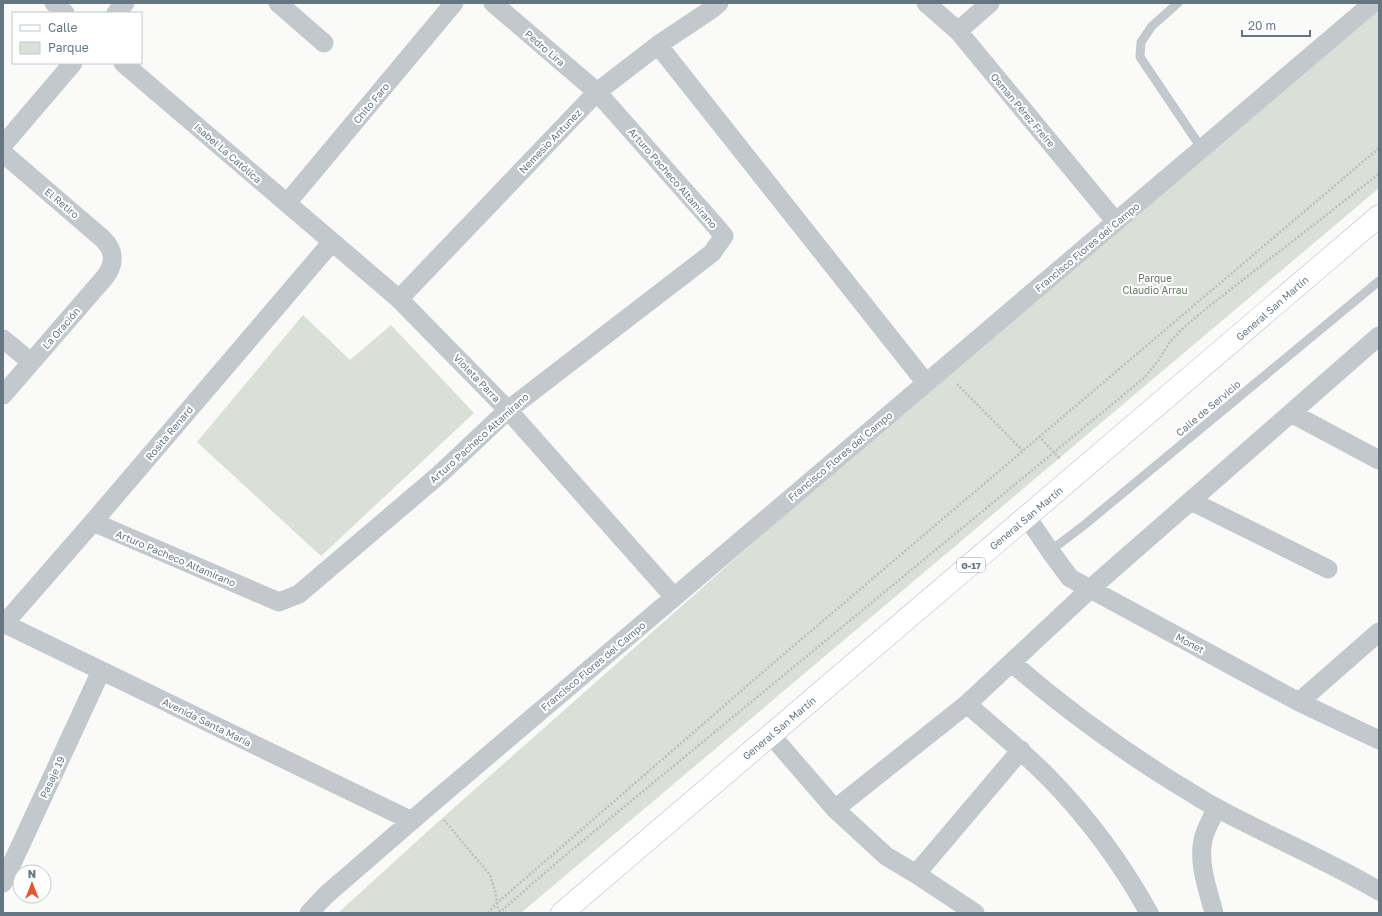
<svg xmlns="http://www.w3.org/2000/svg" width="1382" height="916" viewBox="0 0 1382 916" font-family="'Golos Text',sans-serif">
  <rect width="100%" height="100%" fill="#fafaf8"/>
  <path fill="#dadfd7" d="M1379,3V188L521,913H338L439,821L1087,247Z
    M303,315L350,360L391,325L474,413L321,556L197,442Z"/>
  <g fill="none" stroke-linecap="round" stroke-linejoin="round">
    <defs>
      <path id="primary" d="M562,913L1379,216"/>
    </defs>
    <use href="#primary" stroke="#b5babe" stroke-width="23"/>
    <path stroke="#bbbfc2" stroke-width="2.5" stroke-dasharray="2 2" stroke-linecap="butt" d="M957,384L1022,450
      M1039,436L1060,459
      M444,820L490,875L495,891L498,909L501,913
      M488,913L497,903L771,665L1379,148
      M499,913L556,863L1144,378L1158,361L1169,343L1182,329L1208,307L1379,174"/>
    <path stroke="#c3c8cc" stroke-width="9" d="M1178,3L1152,26L1141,42L1140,57L1202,149
      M1050,551L1083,526L1379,281"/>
    <path stroke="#c3c8cc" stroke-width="19" d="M54,3L65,13
      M278,3L324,43
      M926,3L958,31L1116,222
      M116,13L125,3
      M958,31L990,3
      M658,45L926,383
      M123,63L399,299L508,410L674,597
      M3,145L73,63
      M3,153L103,239C115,251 115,264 105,277L3,395
      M287,203L454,3
      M399,299L597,92L658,45L712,9L719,3
      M3,339L31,362
      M1291,413L1379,460
      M1191,501L1328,569
      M1027,517L1050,551L1070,578L1299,702L1379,740
      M93,522L279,602L299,594L440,474L508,410L712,253L724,236L713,223L597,92L493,3
      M3,623L412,821
      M4,624L93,522L332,242
      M1012,663C1063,707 1117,747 1175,783C1189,791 1203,801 1217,808C1270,837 1327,860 1379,891
      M1299,702L1379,632
      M967,704C995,729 1024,752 1050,779C1089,819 1122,864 1149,913
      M771,735L835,809L886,856L916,874L975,913
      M835,809L967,704L1090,589L1379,336
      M916,874L1021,750
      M3,883L101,671
      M309,913L326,895L431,804L1373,3
      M1214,913C1208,890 1198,864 1203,840C1205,829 1212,818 1217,808"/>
    <use href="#primary" stroke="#fff" stroke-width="22"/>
  </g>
  <g text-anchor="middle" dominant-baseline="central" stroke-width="4" stroke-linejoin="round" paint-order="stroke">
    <rect fill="#fff" stroke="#939fa8" stroke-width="1" x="957" y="558" width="28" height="14" rx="3"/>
    <g font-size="9" font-weight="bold" fill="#657683">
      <text x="971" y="565">G-17</text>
    </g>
    <g font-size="10" fill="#657683" stroke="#fff">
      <text transform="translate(545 48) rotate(41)">Pedro Lira</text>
      <text transform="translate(371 103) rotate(-50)">Chito Faro</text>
      <text transform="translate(1023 110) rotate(50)">Osman Pérez Freire</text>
      <text transform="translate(550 141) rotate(-46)">Nemesio Antunez</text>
      <text transform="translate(228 153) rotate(41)">Isabel La Católica</text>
      <text transform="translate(673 178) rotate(49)">Arturo Pacheco Altamirano</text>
      <text transform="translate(62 203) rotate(40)">El Retiro</text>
      <text transform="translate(1087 247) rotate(-40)">Francisco Flores del Campo</text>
      <text transform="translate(1272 308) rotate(-41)">General San Martín</text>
      <text transform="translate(61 328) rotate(-49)">La Oración</text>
      <text transform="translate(477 378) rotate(46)">Violeta Parra</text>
      <text transform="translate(1208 408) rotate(-40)">Calle de Servicio</text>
      <text transform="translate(169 433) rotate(-50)">Rosita Renard</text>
      <text transform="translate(479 438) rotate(-42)">Arturo Pacheco Altamirano</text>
      <text transform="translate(840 456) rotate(-40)">Francisco Flores del Campo</text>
      <text transform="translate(1026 518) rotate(-40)">General San Martín</text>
      <text transform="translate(176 558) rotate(23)">Arturo Pacheco Altamirano</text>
      <text transform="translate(1190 643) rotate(28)">Monet</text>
      <text transform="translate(593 666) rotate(-40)">Francisco Flores del Campo</text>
      <text transform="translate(207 722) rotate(26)">Avenida Santa María</text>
      <text transform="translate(779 728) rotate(-40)">General San Martín</text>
      <text transform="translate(52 777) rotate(-65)">Pasaje 19</text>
    </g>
    <g font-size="10" fill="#687a64" stroke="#fff">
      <text x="1155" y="278">Parque<tspan x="1155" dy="12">Claudio Arrau</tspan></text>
    </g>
  </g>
  <rect width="1382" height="916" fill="none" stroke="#657683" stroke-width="8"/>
  <rect x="12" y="12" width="130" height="52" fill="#ffffff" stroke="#c1c8cd"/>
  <rect x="20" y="25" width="20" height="6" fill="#ffffff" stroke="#c1c8cd"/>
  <text x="48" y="32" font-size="12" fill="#657683">Calle</text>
  <rect x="20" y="42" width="20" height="12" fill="#dadfd7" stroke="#c1c8cd"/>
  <text x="48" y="52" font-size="12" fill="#657683">Parque</text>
  <g transform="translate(32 884)"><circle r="19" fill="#ffffff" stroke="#c1c8cd"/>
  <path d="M0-3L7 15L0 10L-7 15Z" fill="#e4572e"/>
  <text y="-6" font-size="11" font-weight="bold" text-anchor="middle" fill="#657683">N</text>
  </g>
  <path d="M1242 30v6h68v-6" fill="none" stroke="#657683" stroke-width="2"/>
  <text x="1248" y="30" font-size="12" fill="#657683" stroke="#ffffff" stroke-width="3" paint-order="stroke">20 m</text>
</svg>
